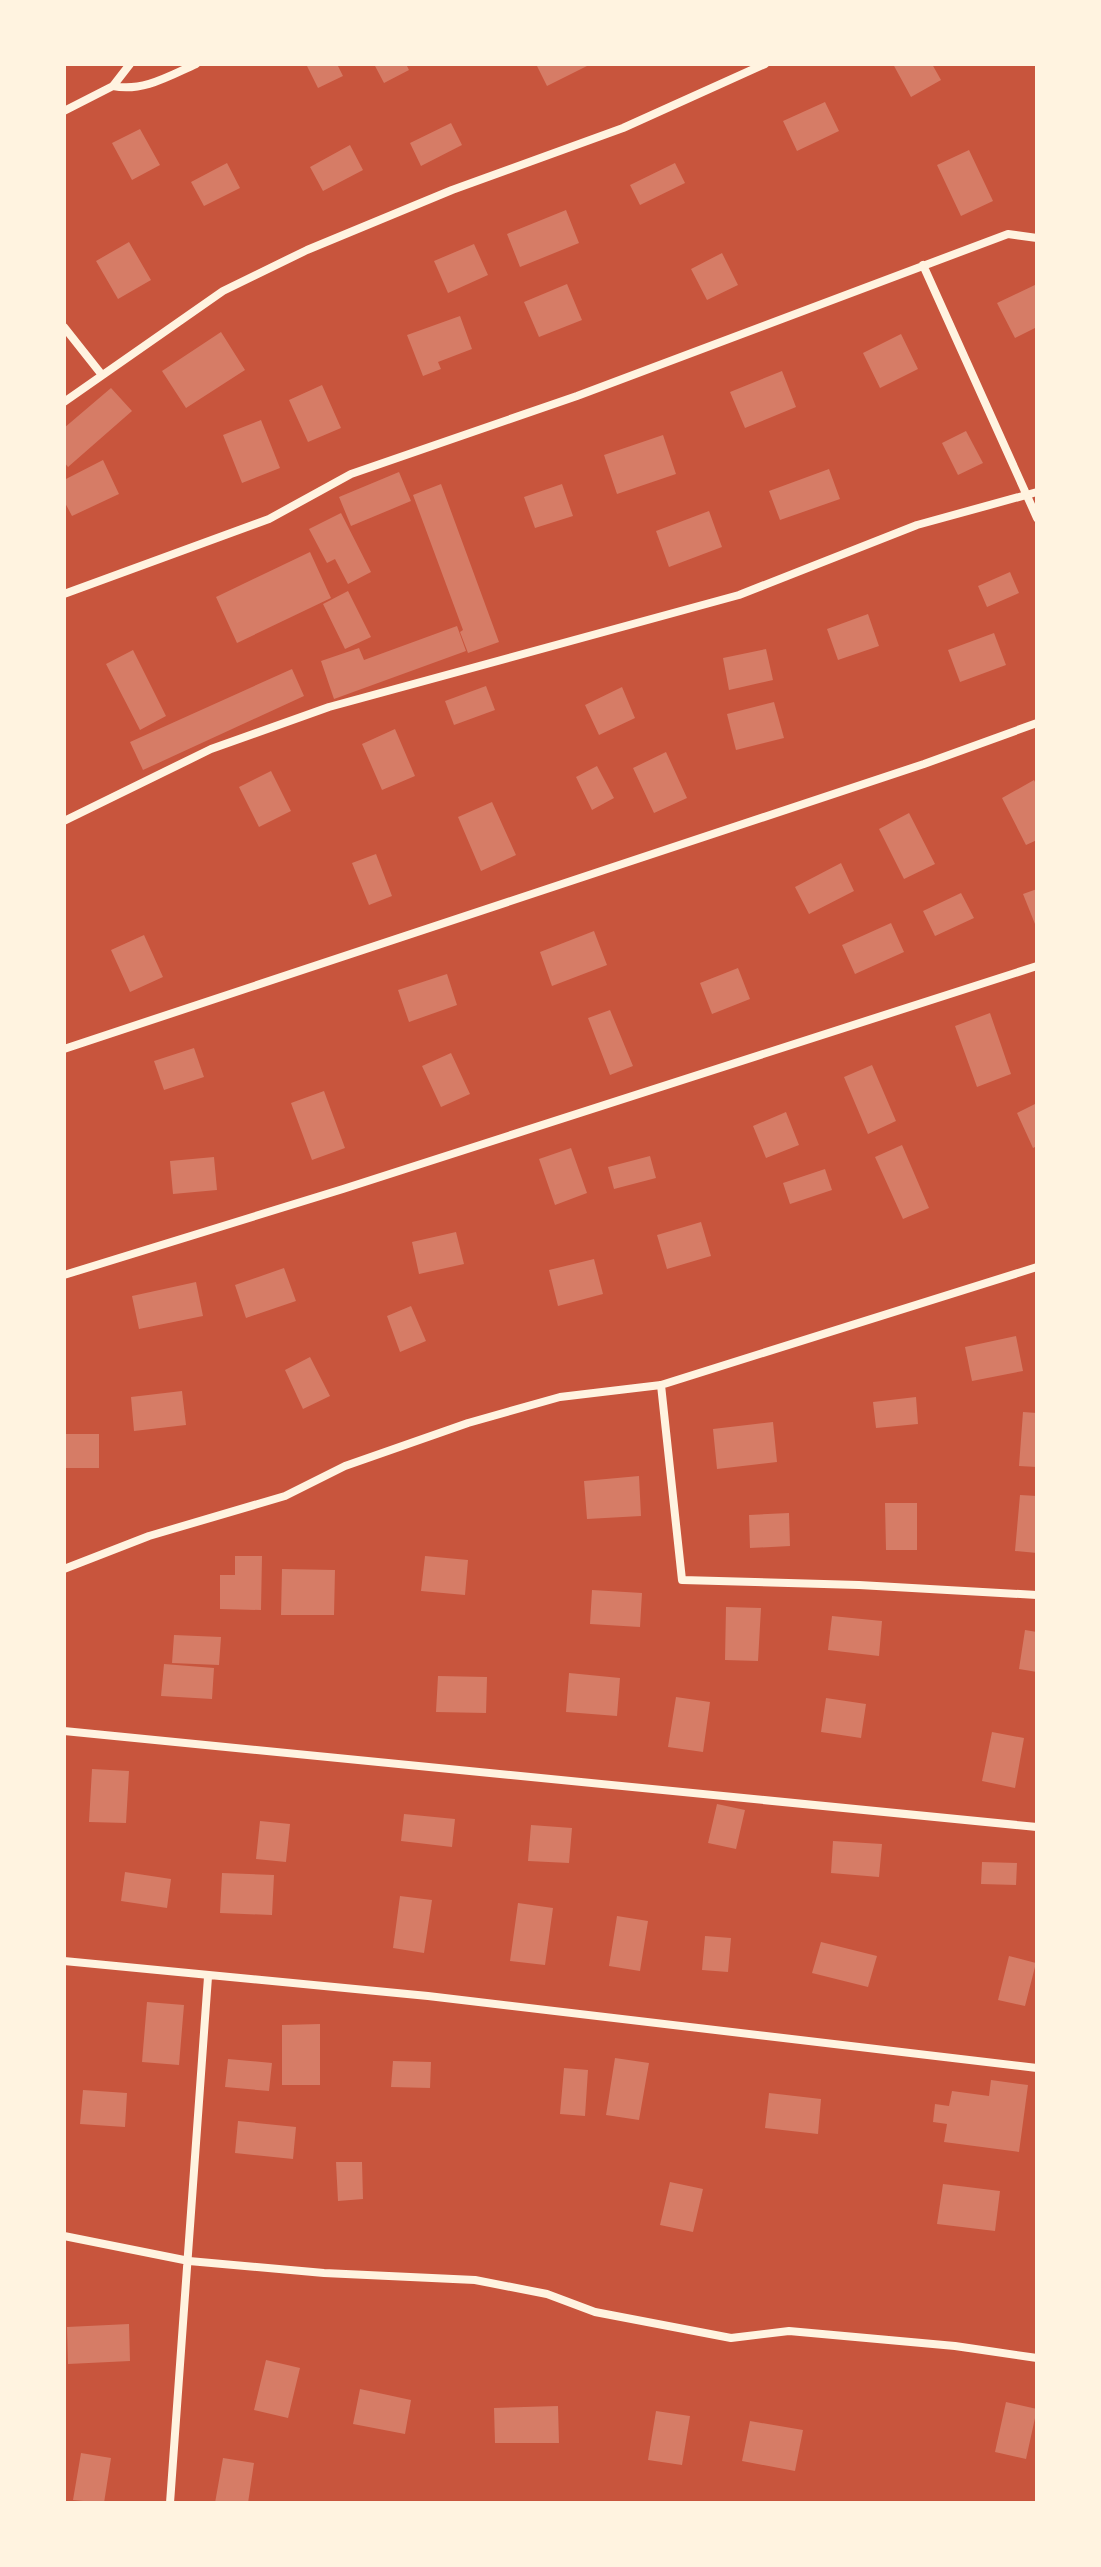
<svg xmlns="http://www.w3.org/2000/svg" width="1101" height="2567" viewBox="0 0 1101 2567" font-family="'IBM Plex Serif',serif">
  <rect width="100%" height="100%" fill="#c8553d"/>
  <path fill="#d67c66" d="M306,64H337L343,76L318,88Z
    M374,64H406L409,70L384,83Z
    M536,64H591L547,86Z
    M893,64H932L941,80L911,97Z
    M825,102L839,131L797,151L783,121Z
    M451,123L462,145L421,166L410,143Z
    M140,129L160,165L132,180L112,143Z
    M350,145L363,170L323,191L310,167Z
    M969,150L993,201L961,216L937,165Z
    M227,163L240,188L204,206L191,182Z
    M675,163L685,183L640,205L630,185Z
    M566,210L579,243L520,267L507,234Z
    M129,242L151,280L118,299L96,261Z
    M474,244L488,275L448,293L434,261Z
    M722,253L738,285L707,300L691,269Z
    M567,284L582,320L539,337L524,302Z
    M1037,284V327L1015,338L997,303Z
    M460,316L472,349L438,362L441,369L423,376L407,335Z
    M221,332L245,370L186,408L162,371Z
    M901,334L918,369L880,388L863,353Z
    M782,371L796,407L745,428L730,392Z
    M322,385L341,428L308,442L289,400Z
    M111,388L132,411L68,467L64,462V428Z
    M261,420L280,468L242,483L223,435Z
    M966,431L983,463L958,475L942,443Z
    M663,435L676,474L617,494L604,455Z
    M103,460L119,494L72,516L64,501V480Z
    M829,469L840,499L780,520L769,491Z
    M399,472L411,501L351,526L339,497Z
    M441,484L499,642L468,653L460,632L463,630L413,495Z
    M562,484L573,516L535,528L524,497Z
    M709,511L722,547L669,567L656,531Z
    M341,513L371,572L348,584L335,559L327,563L309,529Z
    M310,552L331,598L237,643L216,597Z
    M1010,572L1019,593L987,607L978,586Z
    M348,591L371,637L345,649L323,604Z
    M868,614L879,646L838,660L827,629Z
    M457,626L466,651L334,699L321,661L359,648L364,660Z
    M994,633L1006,665L960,682L948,650Z
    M766,649L773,680L729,690L723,658Z
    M133,650L166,716L140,730L106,664Z
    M292,669L304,696L143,770L130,742Z
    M486,686L495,710L454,725L445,701Z
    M622,687L635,718L599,735L585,705Z
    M774,702L784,738L736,750L727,714Z
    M395,729L415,776L382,790L362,744Z
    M666,752L687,798L654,813L633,768Z
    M597,766L614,798L592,810L576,777Z
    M271,771L291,811L259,827L239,787Z
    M1034,780L1037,786V840L1026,845L1002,798Z
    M492,802L516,855L481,871L458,817Z
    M909,813L935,864L904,879L879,829Z
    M376,854L392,896L369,905L352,863Z
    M841,863L854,891L809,914L795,887Z
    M1037,889V929L1023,894Z
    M961,893L974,918L935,936L923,911Z
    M891,923L904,952L855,974L842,945Z
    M594,931L607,965L552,986L540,952Z
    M144,935L163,977L130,992L111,950Z
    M738,968L750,999L712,1014L700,983Z
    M447,974L457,1005L409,1022L398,990Z
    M610,1010L633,1066L610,1075L588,1018Z
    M990,1013L1011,1074L977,1087L955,1026Z
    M194,1048L204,1077L164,1090L154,1061Z
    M451,1053L470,1094L441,1107L422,1066Z
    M872,1065L896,1121L868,1134L844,1077Z
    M324,1091L345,1148L312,1160L291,1103Z
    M1037,1103V1146L1033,1148L1017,1113Z
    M786,1112L799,1145L766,1158L753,1126Z
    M902,1145L929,1208L903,1219L875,1157Z
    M571,1148L587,1193L555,1205L539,1159Z
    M650,1156L656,1178L614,1189L608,1167Z
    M214,1157L217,1190L173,1194L170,1161Z
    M825,1169L832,1190L790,1204L783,1183Z
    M701,1222L711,1256L667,1269L657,1235Z
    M456,1232L464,1264L419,1274L412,1242Z
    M594,1259L603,1294L558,1306L549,1270Z
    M284,1268L296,1301L246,1318L235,1285Z
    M196,1282L203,1316L139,1329L132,1296Z
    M411,1306L426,1341L400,1352L387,1316Z
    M1016,1336L1023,1371L972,1381L965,1347Z
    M310,1357L330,1396L303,1409L285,1370Z
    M182,1391L186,1425L134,1431L131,1397Z
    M916,1397L918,1424L876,1428L873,1402Z
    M1023,1412L1037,1413V1467L1019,1466Z
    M773,1422L777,1462L717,1469L713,1429Z
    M64,1434H99V1468H64Z
    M639,1476L641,1516L587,1519L584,1481Z
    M1020,1495L1037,1496V1553L1015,1551Z
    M885,1503H917V1550H886Z
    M789,1513L790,1546L750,1548L749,1515Z
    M235,1556H262L261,1610L220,1609V1575H235Z
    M425,1556L468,1560L465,1595L421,1591Z
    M282,1569L335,1570L334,1615H281Z
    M592,1590L642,1593L640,1627L590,1624Z
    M726,1607L761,1608L758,1661L725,1660Z
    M832,1616L882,1621L879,1656L828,1650Z
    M1025,1630L1037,1632V1672L1019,1669Z
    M174,1635L221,1637L219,1665L172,1663Z
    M164,1664L214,1668L212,1699L161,1696Z
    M569,1673L620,1678L617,1716L566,1712Z
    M438,1676L487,1677L486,1713L436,1712Z
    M676,1697L710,1702L703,1752L668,1747Z
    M826,1698L866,1704L861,1738L821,1732Z
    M992,1732L1024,1738L1015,1788L982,1781Z
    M92,1769L129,1771L126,1823L89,1822Z
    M717,1804L745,1810L736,1849L708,1843Z
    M404,1814L455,1819L452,1847L401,1841Z
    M260,1821L290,1824L286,1862L256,1859Z
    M531,1825L572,1828L569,1863L528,1861Z
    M833,1841L882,1844L879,1877L831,1873Z
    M982,1862L1017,1863L1016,1885L981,1884Z
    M125,1872L171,1879L167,1908L121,1901Z
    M222,1873L274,1875L272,1915L220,1913Z
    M400,1896L432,1900L424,1953L393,1948Z
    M518,1903L553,1908L545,1965L510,1961Z
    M617,1916L648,1921L640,1971L609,1966Z
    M705,1936L731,1938L728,1972L702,1970Z
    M821,1942L877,1956L868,1987L812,1973Z
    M1009,1956L1036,1963L1025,2006L998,2000Z
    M147,2002L184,2005L179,2065L142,2062Z
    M320,2024V2085H282V2025Z
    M615,2058L649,2063L639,2120L606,2115Z
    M228,2059L272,2063L269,2091L225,2087Z
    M393,2061L431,2062L430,2088L391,2087Z
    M564,2068L588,2070L585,2116L560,2114Z
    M991,2080L1028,2085L1019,2152L944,2142L947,2124L933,2122L935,2104L949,2106L952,2091L989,2096Z
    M83,2090L127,2093L125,2127L80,2124Z
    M769,2093L821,2099L818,2134L765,2128Z
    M238,2121L296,2127L293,2159L235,2153Z
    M336,2162H362L363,2199L338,2201Z
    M670,2182L703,2189L693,2232L660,2225Z
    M943,2184L1000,2191L995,2231L937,2224Z
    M129,2324L130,2361L68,2364L67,2327Z
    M266,2360L300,2368L288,2418L254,2410Z
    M360,2389L411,2400L405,2434L353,2424Z
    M1006,2402L1037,2409L1026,2459L995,2452Z
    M558,2406L559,2443H495L494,2408Z
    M656,2411L690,2416L682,2465L648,2460Z
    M750,2421L803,2430L795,2471L742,2461Z
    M81,2453L111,2458L104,2503L73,2500Z
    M223,2458L254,2463L248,2503H215Z"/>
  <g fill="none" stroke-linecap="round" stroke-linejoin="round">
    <path stroke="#fff3e0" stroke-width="8" d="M113,86C143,92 169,76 196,64
      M64,111L113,86L130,64
      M923,265L1037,518
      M64,327L102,375
      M64,402L223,291L307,250L452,190L623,128L765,64
      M64,594L269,519L351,474L577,396L1008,234L1037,238
      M64,821L211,749L329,707L739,595L917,525L1037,492
      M64,1049L924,764L1037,723
      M64,1275L343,1189L1037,966
      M661,1385L682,1580L859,1585L1037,1595
      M64,1569L149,1536L285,1496L345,1466L468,1423L560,1397L661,1385L1037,1267
      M64,1731L1037,1827
      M64,1961L428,1996L1037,2068
      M64,2236L189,2261L324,2273L475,2280L547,2294L595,2312L731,2338L789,2331L955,2346L1037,2358
      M170,2503L208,1977"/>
  </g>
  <rect width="1101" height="2567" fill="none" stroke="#fff3e0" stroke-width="132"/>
</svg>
